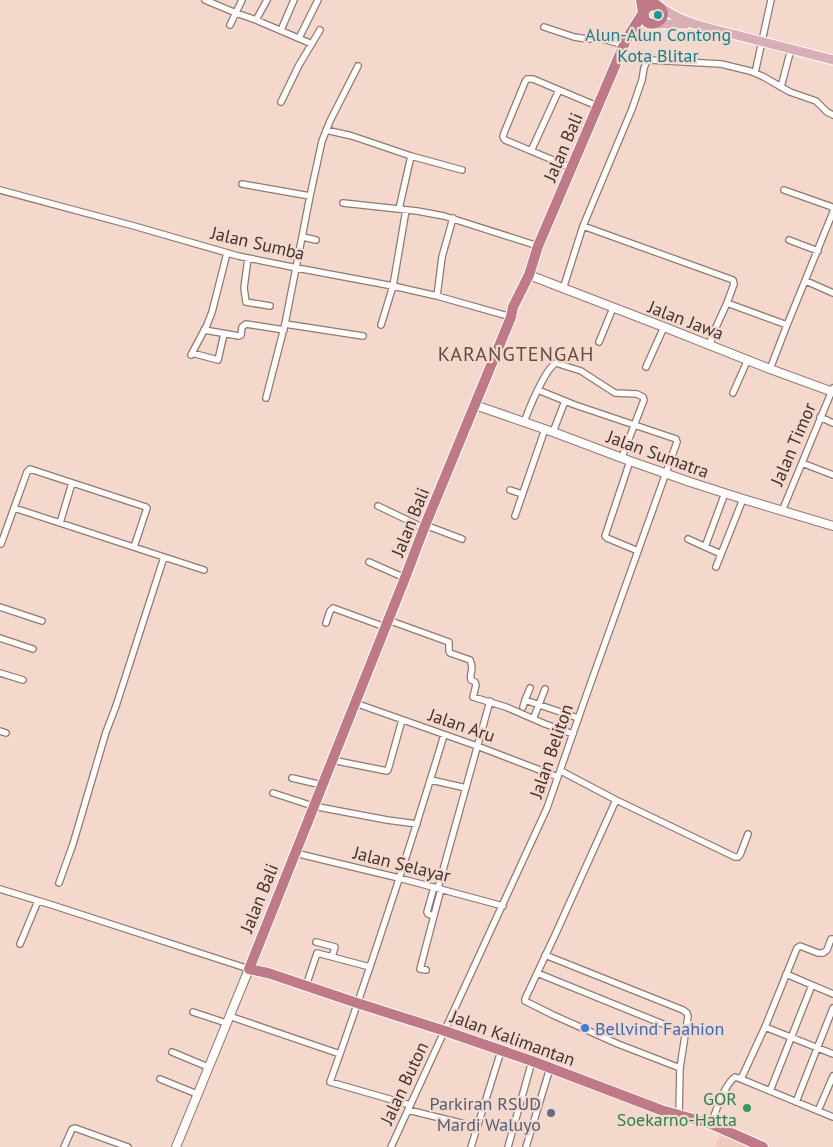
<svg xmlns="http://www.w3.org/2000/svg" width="833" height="1147" viewBox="0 0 833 1147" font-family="'PT Sans',sans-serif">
  <rect width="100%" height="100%" fill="#f5d8cc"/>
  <path fill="#eecbbc" d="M721,1131L759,1147H715Z"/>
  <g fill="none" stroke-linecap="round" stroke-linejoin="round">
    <defs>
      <path id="street" d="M205,0L236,13L256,20L312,44
        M256,20L267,0
        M230,25L242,0
        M544,27L574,37L587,39L599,38L624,45
        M281,30L294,0
        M299,38L318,0
        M755,73L771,0
        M781,87L791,49
        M281,102L299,65L320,30
        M326,130L352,136L411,156L462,170
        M531,151L559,90
        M572,168L505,140L503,137L504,133L525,82L527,79H533L597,106
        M242,184L310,196
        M0,190L134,226L238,256L297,268L393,286L437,296L511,317
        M784,190L832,207L833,209
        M343,203L417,211L444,216L538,246
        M399,209L411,156
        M583,226L733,280L734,284L727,303L711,338V345
        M303,237L316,240
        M789,240L818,251
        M248,258L244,288L246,302L270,306
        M806,281L833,293
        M563,289L583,226L632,109L642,80L644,68L647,61L649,60L721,64L750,71L762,76L790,92L816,101L827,112L833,115
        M437,296L442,257L453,218
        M727,303L787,325
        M285,324L363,336
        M381,325L393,286L406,210
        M204,330L239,336L241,335L242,327L246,324L284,330
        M599,342L613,308
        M192,353L218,360L224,334
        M191,355L207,325L212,312L227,253
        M646,367L664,327
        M770,369L787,325L833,212
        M733,393L748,359
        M266,398L285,324L310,196L322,141L330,121L358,66
        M820,417L833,423
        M524,422C529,409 545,369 556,363L581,371L615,393L637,394L643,397L644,400L642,405L622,457
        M553,432L565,401
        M630,461L605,536L607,538L638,551
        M802,463L833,475
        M510,490L522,494
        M378,506L424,528
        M14,508L164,557L116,706L106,732L73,844L59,883
        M782,511L833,388
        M515,516L545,429
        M60,523L72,483
        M425,525L462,539
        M688,539L721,554
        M1,544L27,472L30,469L146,507L147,508L134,547
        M705,547L725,493
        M164,557L204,570
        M369,562L405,578
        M716,567L743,499
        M0,607L42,621
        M388,620L446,641L449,642V651L450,653L470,660C475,672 469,671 471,680L475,682L476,685L473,697L506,707L545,724L573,734
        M326,623L330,611L333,608L385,627
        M0,638L33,649
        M0,673L23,680
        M530,688L525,700L578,718
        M355,703L477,746L558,777
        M523,707L525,700
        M534,717L545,689
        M0,731L6,733
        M332,760L387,771L388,770L402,720
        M561,771L616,800L556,933L525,999V1001L553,1015L618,1044L680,1068
        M292,778L322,785
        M431,780L466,788
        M273,793L313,806L387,820L417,824
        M616,800L735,857H738L740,855L748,834
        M295,853L399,878L503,906
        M438,888L490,701
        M0,889L52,905L249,969
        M431,915L428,914L427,912L434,887
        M316,942L335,947L332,957
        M20,944L38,901
        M545,955L683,1010L687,1013L688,1016L680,1068L679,1115
        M426,970L420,969L441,889
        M537,973L685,1033
        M786,974L833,994
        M306,986L317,953L370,967
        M193,1012L226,1023
        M229,1016L340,1054
        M765,1027L833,1054
        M172,1052L208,1067
        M160,1079L197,1094
        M741,1079L765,1027L797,948L800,946L818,953H823L827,950L831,939H833
        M770,1091L812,985
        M796,1102L833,1008
        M410,1105L330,1082C371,967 409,851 444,735
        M408,1110L477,1127
        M818,1111L833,1076
        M711,1124C716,1111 724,1085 735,1077L741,1079L833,1117
        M64,1147L72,1129L75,1128L128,1147
        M391,1147L547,808L585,699L677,442L676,439L575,405L538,390
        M471,1147L501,1051
        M508,1147L532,1061
        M526,1147L550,1068"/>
      <path id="secondary" d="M529,275L664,327L770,369L833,392
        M475,405L553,432L630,461L690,482L743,499L833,526
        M176,1147L249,969"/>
      <path id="primary" d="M659,6C683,24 711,29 740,36C771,44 802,52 833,60
        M654,24H686"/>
      <path id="highway" d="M641,0L643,13L626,40L538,246L529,275L513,307L511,317L424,528L405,578L249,969L268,973L357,1003L445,1031L532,1061L661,1110L711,1124L763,1147
        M648,0C652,2 656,4 659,7C674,20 641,35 644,11L650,5L658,6"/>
    </defs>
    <use href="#street" stroke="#92786d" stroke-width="8"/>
    <use href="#secondary" stroke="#92786d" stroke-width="10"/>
    <use href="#primary" stroke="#fff" stroke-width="11"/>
    <use href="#highway" stroke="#fff" stroke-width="12"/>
    <use href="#street" stroke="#fff" stroke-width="5.5"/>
    <use href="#secondary" stroke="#fff" stroke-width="8"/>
    <use href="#primary" stroke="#d9afb7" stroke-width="9"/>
    <use href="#highway" stroke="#c07987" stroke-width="10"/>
  </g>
  <circle fill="#0f9aa8" stroke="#f5d8cc" stroke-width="2" cx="658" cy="15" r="5"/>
  <circle fill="#3f7fe0" stroke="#f5d8cc" stroke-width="2" cx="585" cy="1028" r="5"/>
  <circle fill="#2e9e5b" stroke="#f5d8cc" stroke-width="2" cx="747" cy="1108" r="5"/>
  <circle fill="#5c6f8a" stroke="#f5d8cc" stroke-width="2" cx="551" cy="1113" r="5"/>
  <g text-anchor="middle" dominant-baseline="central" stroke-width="4.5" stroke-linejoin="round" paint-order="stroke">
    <g font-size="18" fill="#0d838f" stroke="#f5d8cc">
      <text x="658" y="34">Alun-Alun Contong<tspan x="658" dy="21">Kota Blitar</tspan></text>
    </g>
    <g font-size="18" fill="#3f342f" stroke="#f5d8cc">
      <text transform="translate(563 147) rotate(-67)">Jalan Bali</text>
      <text transform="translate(258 243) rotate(13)">Jalan Sumba</text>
      <text transform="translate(686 320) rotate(21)">Jalan Jawa</text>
      <text transform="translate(793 444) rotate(-67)">Jalan Timor</text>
      <text transform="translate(658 454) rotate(20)">Jalan Sumatra</text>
      <text transform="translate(410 522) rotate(-68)">Jalan Bali</text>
      <text transform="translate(462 725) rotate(19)">Jalan Aru</text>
      <text transform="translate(551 751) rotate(-71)">Jalan Beliton</text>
      <text transform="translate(402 864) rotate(14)">Jalan Selayar</text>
      <text transform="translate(259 898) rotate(-68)">Jalan Bali</text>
      <text transform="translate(513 1038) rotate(20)">Jalan Kalimantan</text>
      <text transform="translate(404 1083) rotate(-65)">Jalan Buton</text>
    </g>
    <g font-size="18" fill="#366cbe" stroke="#f5d8cc" text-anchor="start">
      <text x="595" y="1028">Bellvind Faahion</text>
    </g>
    <g font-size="18" fill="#27864d" stroke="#f5d8cc" text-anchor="end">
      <text x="737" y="1098">GOR<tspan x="737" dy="21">Soekarno-Hatta</tspan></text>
    </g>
    <g font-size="18" fill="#4e5e75" stroke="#f5d8cc" text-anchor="end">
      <text x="541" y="1103">Parkiran RSUD<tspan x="541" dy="21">Mardi Waluyo</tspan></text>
    </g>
    <g font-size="20" letter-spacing="1" fill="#644c42" stroke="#f5d8cc">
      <text x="516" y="354">KARANGTENGAH</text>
    </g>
  </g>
</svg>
